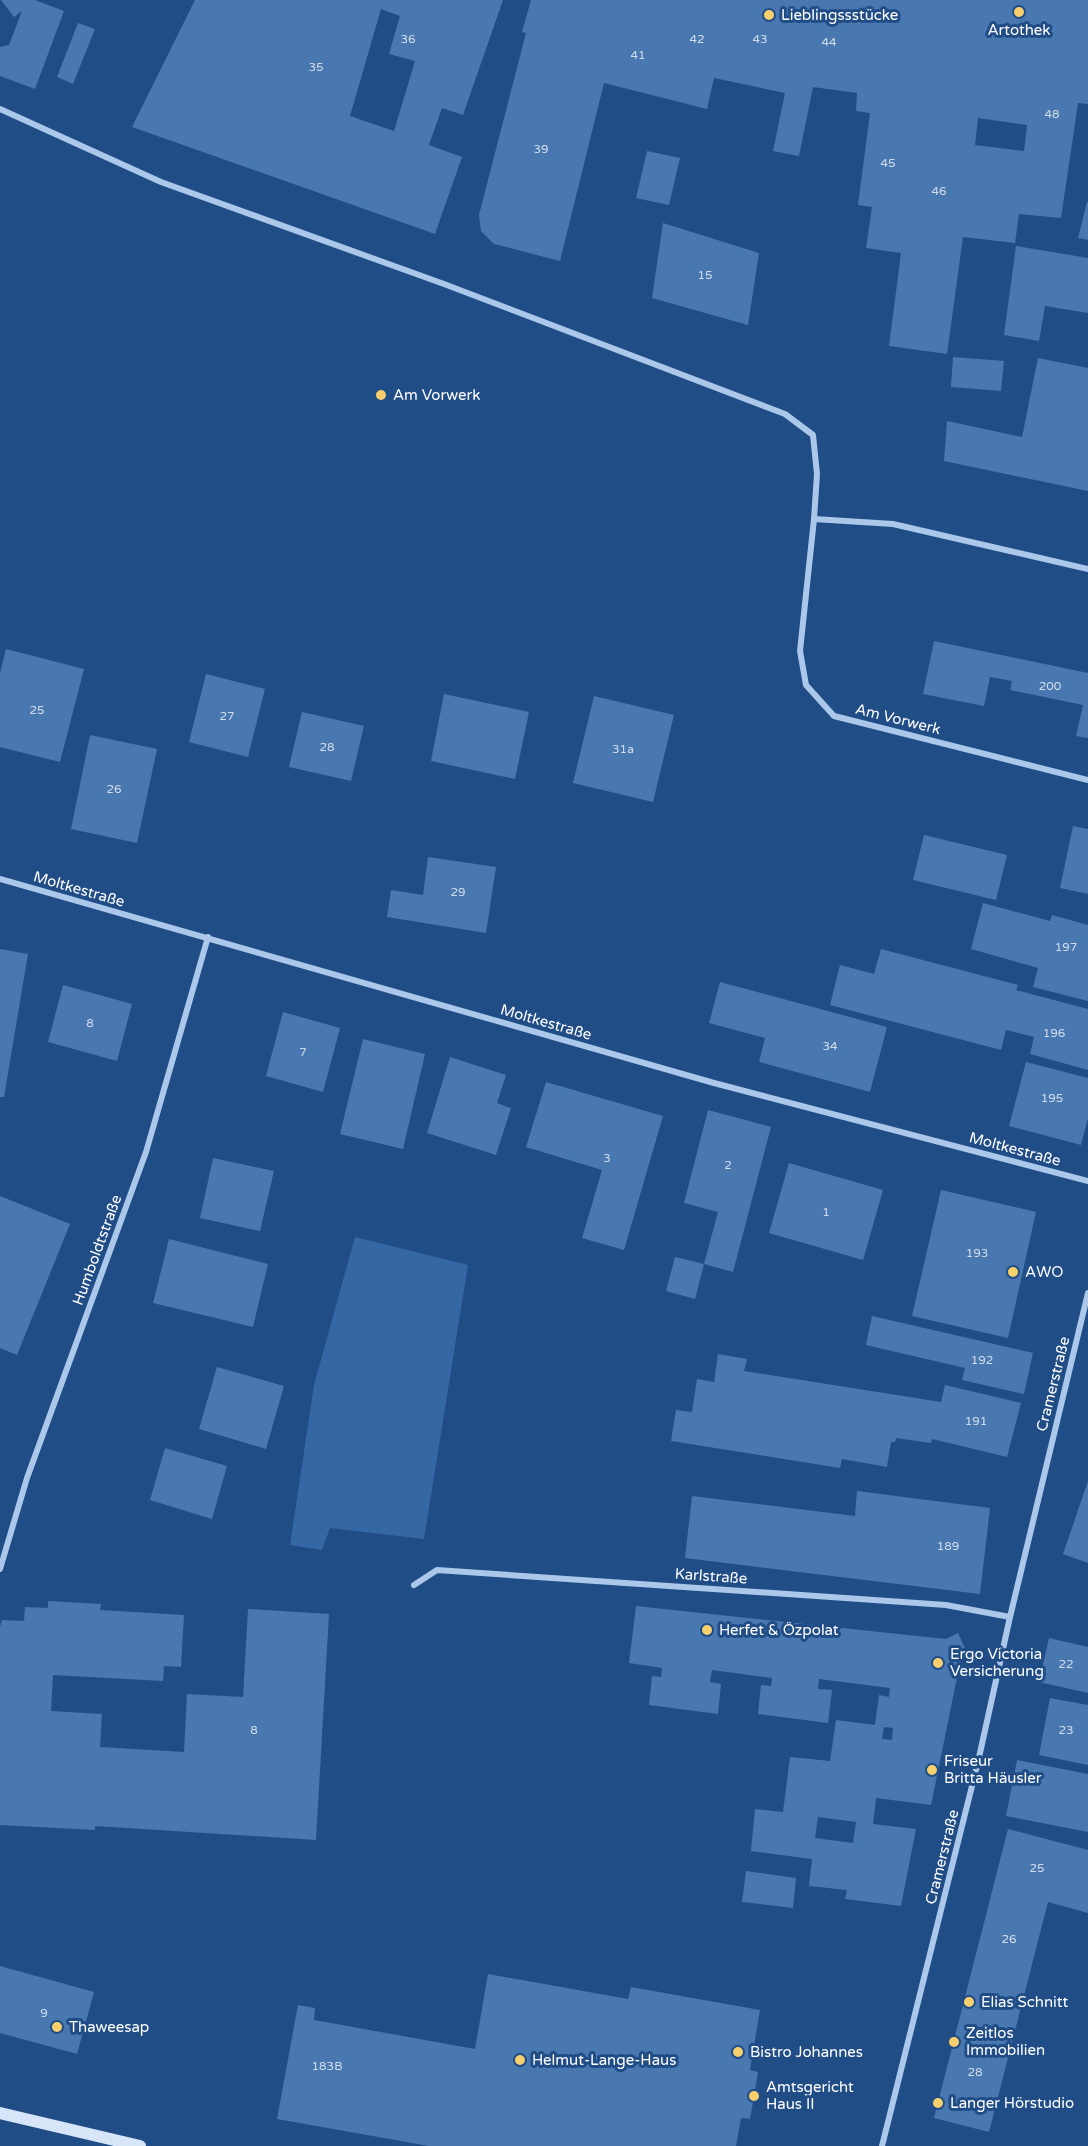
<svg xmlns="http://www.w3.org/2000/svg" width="1088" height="2146" viewBox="0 0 1088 2146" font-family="'Varela Round',sans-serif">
  <rect width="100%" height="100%" fill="#214d87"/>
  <path fill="#3567a4" d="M355,1237L468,1265L424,1539L330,1528L322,1550L290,1545L314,1385Z"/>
  <path fill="#4977b0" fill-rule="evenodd" d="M1,0H35L64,11L35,89L0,76V47L9,45L22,11L14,17Z
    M195,0H503L463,115L442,108L429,145L462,157L435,234L132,127ZM381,9L400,16L389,54L415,61L394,131L350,116Z
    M531,0H1088V104L1078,103L1061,218L1019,214L1015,243L963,237L947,354L889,346L901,253L866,248L872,207L858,205L870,113L856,111L857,93L813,87L799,156L773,151L785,93L714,78L707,109L604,83L560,261L494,244L481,231L479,215L526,33L522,32ZM978,118L1027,125L1024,151L975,145Z
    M78,23L95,29L73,84L57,77Z
    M647,151L680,158L669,205L636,198Z
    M1087,202H1088V240L1078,238Z
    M663,223L759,253L748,325L652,298Z
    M1016,246L1088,258V313L1045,306L1039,341L1004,335Z
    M953,357L1004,361L1001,391L951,387Z
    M1038,358L1088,368V491L944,461L947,421L1022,437Z
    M934,641L1088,673V738L1076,736L1083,705L1010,690L1012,681L990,677L984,706L923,694Z
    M6,649L84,669L60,762L0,747V673Z
    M206,674L265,689L248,757L189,742Z
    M444,694L529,712L515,779L431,761Z
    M594,696L674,715L653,802L573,783Z
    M302,712L364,726L351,781L289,767Z
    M90,735L157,749L137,843L71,829Z
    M1073,826L1088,829V894L1060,888Z
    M924,835L1007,855L996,900L913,880Z
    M428,857L496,867L486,933L387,917L391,890L423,895Z
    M983,903L1050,921L1052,915L1088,925V1001L1033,987L1038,968L971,949Z
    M0,949L28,954L4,1097H0Z
    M881,949L1018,985L1016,990L1088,1009V1070L1030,1054L1034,1037L1006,1030L1001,1050L830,1005L840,965L874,974Z
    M720,982L887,1027L870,1092L759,1062L765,1038L709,1023Z
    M63,985L132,1004L117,1061L48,1042Z
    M283,1012L340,1028L323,1092L266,1076Z
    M363,1039L425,1054L403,1149L340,1134Z
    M450,1057L506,1075L497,1103L511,1108L496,1155L427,1133Z
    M1026,1062L1088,1078V1118L1081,1145L1009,1126Z
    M546,1082L663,1116L624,1250L582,1238L602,1170L526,1147Z
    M708,1110L771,1127L733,1272L704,1264L718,1212L684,1203Z
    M213,1158L274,1171L260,1231L200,1218Z
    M789,1163L883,1190L863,1260L769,1233Z
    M941,1190L1036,1212L1008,1338L912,1316Z
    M0,1196L70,1224L17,1355L0,1348Z
    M169,1239L268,1264L253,1327L153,1303Z
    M675,1257L704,1264L695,1299L666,1291Z
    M872,1316L1033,1353L1024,1394L962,1380L965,1368L866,1345Z
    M718,1354L747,1359L744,1371L941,1402L945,1385L1021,1403L1007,1457L932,1439L931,1443L896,1438L895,1442H891L887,1467L842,1459L840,1468L671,1441L676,1410L692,1412L697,1379L714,1382Z
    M217,1367L284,1386L266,1449L199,1429Z
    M165,1448L227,1466L212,1519L150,1500Z
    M1088,1481V1563L1063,1554Z
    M857,1491L990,1508L980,1594L685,1558L692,1496L855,1516Z
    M48,1601L101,1604L100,1610L184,1615L181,1667L164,1666L163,1681L53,1675L51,1711L102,1714L100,1747L184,1752L187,1694L243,1697L248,1609L329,1614L316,1840L95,1826V1830L0,1825V1627L2,1620L24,1621L25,1607L48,1608Z
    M636,1606L946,1639L958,1633L969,1657L960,1663L931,1805L876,1798L873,1824L916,1829L901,1906L845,1899L847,1890L809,1886L812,1859L751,1851L755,1809L783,1812L790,1757L830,1761L836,1720L875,1725L879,1695L889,1697L890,1688L819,1679L818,1689L832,1690L828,1723L758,1714L761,1685L771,1686L772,1678L712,1670L710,1682L721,1684L718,1714L649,1705L652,1676L661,1677L662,1668L629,1663ZM884,1727L893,1728L892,1740L882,1739ZM818,1817L856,1822L853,1843L815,1838Z
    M1049,1638L1088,1647V1693L1039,1682Z
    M1050,1698L1088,1705V1765L1039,1755Z
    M1017,1760L1088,1774V1832L1006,1816Z
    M1008,1829L1088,1850V1913L1048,1902L989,2132L934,2118Z
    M746,1871L796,1878L793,1908L742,1902Z
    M0,1966L94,1992L77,2054L0,2033Z
    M488,1974L628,1999L631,1987L760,2010L750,2070L758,2072L754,2096L750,2119L741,2118L736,2146H429L277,2119L298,2005L315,2008L314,2020L475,2049Z"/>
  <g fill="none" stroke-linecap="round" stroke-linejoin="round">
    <path stroke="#abc7ea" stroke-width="6" d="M0,109L161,182L444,284L785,414L813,435L817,474L814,519L800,651L806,685L834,716L1088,780
      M814,519L893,524L1088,569
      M0,879L714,1083L1088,1181
      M0,1569L27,1478L146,1152L208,937
      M414,1585L437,1570L946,1605L1010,1617
      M882,2146L978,1762L1010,1617L1088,1293"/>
    <path stroke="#d6e5f8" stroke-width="12" d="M0,2113L140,2146"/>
  </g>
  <g fill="#f7cf6c" stroke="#214d87" stroke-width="2">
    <circle cx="1019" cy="12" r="6"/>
    <circle cx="769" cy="15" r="6"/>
    <circle cx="381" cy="395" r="6"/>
    <circle cx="1013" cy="1272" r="6"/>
    <circle cx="707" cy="1630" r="6"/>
    <circle cx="938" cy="1663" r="6"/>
    <circle cx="932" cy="1770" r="6"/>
    <circle cx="969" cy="2002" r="6"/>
    <circle cx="57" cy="2027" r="6"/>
    <circle cx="954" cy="2042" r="6"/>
    <circle cx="738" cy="2052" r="6"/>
    <circle cx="520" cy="2060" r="6"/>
    <circle cx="754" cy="2096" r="6"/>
    <circle cx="938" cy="2103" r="6"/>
  </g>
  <g text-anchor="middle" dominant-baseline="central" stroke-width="6" stroke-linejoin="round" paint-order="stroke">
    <g font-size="12" fill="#d2ddeb">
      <text x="408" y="39">36</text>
      <text x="697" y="39">42</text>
      <text x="760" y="39">43</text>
      <text x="829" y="42">44</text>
      <text x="638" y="55">41</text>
      <text x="316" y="67">35</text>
      <text x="1052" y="114">48</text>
      <text x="541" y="149">39</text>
      <text x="888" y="163">45</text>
      <text x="939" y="191">46</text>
      <text x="705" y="275">15</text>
      <text x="1050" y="686">200</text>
      <text x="37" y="710">25</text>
      <text x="227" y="716">27</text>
      <text x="327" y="747">28</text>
      <text x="623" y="749">31a</text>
      <text x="114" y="789">26</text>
      <text x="458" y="892">29</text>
      <text x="1066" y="947">197</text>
      <text x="90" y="1023">8</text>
      <text x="1054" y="1033">196</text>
      <text x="830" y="1046">34</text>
      <text x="303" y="1052">7</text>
      <text x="1052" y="1098">195</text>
      <text x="607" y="1158">3</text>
      <text x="728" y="1165">2</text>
      <text x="826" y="1212">1</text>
      <text x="977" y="1253">193</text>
      <text x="982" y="1360">192</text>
      <text x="976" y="1421">191</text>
      <text x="948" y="1546">189</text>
      <text x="1066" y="1664">22</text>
      <text x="254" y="1730">8</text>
      <text x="1066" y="1730">23</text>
      <text x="1037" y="1868">25</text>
      <text x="1009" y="1939">26</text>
      <text x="44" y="2013">9</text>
      <text x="327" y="2066">183B</text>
      <text x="975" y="2072">28</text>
    </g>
    <g font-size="15" fill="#fff" stroke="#214d87" text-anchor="start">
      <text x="781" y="15">Lieblingssstücke</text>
      <text x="1019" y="30" text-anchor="middle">Artothek</text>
      <text x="393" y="395">Am Vorwerk</text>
      <text x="1025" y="1272">AWO</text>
      <text x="719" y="1630">Herfet &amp; Özpolat</text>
      <text x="950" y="1654">Ergo Victoria<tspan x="950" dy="17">Versicherung</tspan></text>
      <text x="944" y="1761">Friseur<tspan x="944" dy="17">Britta Häusler</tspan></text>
      <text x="981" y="2002">Elias Schnitt</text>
      <text x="69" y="2027">Thaweesap</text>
      <text x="966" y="2033">Zeitlos<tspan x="966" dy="17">Immobilien</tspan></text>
      <text x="750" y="2052">Bistro Johannes</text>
      <text x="532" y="2060">Helmut-Lange-Haus</text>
      <text x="766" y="2087">Amtsgericht<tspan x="766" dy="17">Haus II</tspan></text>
      <text x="950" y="2103">Langer Hörstudio</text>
    </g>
    <g font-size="15" fill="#fff" stroke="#214d87">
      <text transform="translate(898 719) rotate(14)">Am Vorwerk</text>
      <text transform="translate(79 889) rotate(16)">Moltkestraße</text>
      <text transform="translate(546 1022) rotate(16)">Moltkestraße</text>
      <text transform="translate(1015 1149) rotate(15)">Moltkestraße</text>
      <text transform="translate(97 1250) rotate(-70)">Humboldtstraße</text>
      <text transform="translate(1053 1384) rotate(-76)">Cramerstraße</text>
      <text transform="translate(711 1576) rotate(4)">Karlstraße</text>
      <text transform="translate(942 1857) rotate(-76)">Cramerstraße</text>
    </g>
  </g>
</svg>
